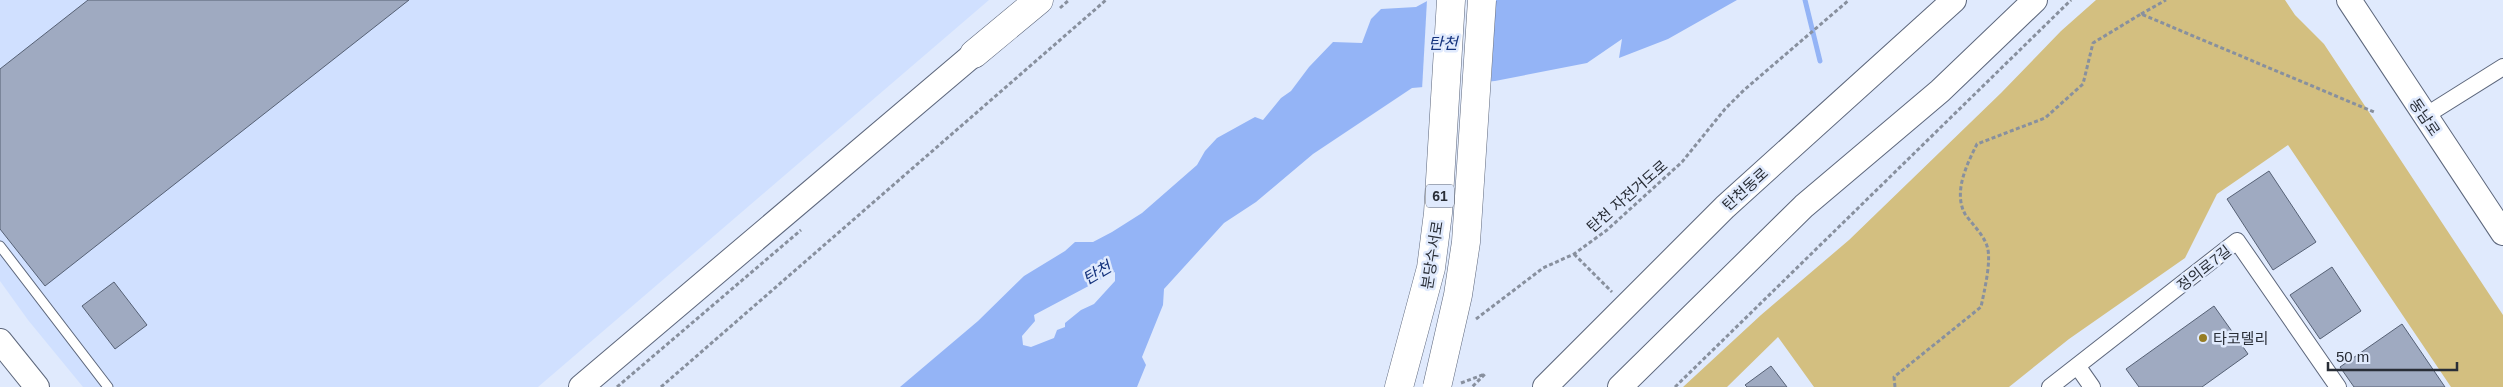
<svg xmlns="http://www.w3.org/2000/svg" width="2503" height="387" viewBox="0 0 2503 387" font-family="Helvetica,'Noto Sans KR',sans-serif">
  <rect width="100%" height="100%" fill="#e0eafd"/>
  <path fill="#d0e0ff" d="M0,0H989L538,387H83L28,320L0,281Z"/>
  <path fill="#d3bf80" d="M2096,0H2285L2295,15L2324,44L2503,315V387H2451L2288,145L2217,194L2185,258L2069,339L2009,387H1814L1778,337L1727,387H1683L1761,315L1849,240L2001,93L2061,31Z"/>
  <path fill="#94b4f6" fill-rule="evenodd" d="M1429,0H1737L1668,39L1619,58L1622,39L1587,63L1495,81L1412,88L1313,154L1256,202L1224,223L1164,289L1163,305L1142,357L1146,365L1137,387H900L978,321L1024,276L1065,251L1075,242H1093L1112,232L1142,213L1197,165L1205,151L1217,138L1255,117L1263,120L1281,98L1291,91L1309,67L1333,42L1362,43L1371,19L1381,9L1416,7ZM1115,272V281L1094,304L1081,310L1065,323V327L1057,330L1054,338L1031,347L1023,345L1022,336L1035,321L1034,315Z"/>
  <path fill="#e0eafd" d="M1427,0H1496L1491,84L1422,90Z"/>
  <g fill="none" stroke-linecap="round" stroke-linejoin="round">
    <path stroke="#94b4f6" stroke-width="5" d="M1805,0L1820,61"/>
  </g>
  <path fill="#9faac1" stroke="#566175" d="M88,0H409L45,286L0,229V69Z
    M2269,171L2316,242L2273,270L2227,199Z
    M2332,267L2361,311L2320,339L2290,295Z
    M114,282L147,325L115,349L82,306Z
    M2214,306L2248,354L2202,387H2139L2126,369Z
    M2402,324L2445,387H2354L2340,367Z
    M1771,366L1787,387H1747L1745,385Z"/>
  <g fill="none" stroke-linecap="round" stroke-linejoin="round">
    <defs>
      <path id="lane" d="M0,246L108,387"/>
      <path id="street" d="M2425,116L2503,67
        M2078,367L2092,387
        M2050,387L2237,241L2338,387"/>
      <path id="secondary" d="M2349,0L2503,233
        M0,341L37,387
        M581,387L974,54
        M1545,387L1725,207L1954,0
        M1620,387L1804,206L1940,91L2035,0"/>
      <path id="highway" d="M974,54L1039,0
        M1399,387L1431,268L1438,213L1451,0"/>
    </defs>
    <use href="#lane" stroke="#5d677c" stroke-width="11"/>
    <use href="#street" stroke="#5d677c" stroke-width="18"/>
    <use href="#secondary" stroke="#5d677c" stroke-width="26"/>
    <use href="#highway" stroke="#5d677c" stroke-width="29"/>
    <path stroke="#88909e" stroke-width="3" stroke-dasharray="4 2.5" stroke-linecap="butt" d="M1060,8L1069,0
      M2141,14L2166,0
      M1574,254L1612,292
      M1476,319L1543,268L1574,254L1607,230L1682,162L1725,109L1744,90L1849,0
      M1461,383L1485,374L1472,387
      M617,387L801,230
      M661,387L1106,0
      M1675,387L2071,0
      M1895,387L1894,377L1981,307C1984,292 1992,260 1987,246C1983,234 1972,224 1965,214C1953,192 1967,164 1977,144L2045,118L2083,84L2093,43L2141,14L2374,112"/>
    <use href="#lane" stroke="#fff" stroke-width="9"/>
    <use href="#street" stroke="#fff" stroke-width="16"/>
    <use href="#secondary" stroke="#fff" stroke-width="24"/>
    <use href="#highway" stroke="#fff" stroke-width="28"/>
    <defs>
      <path id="highway-bridge" d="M1437,387L1458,295L1466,242L1482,0"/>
    </defs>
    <use href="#highway-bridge" stroke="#5d677c" stroke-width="29" stroke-linecap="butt"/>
    <use href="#highway-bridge" stroke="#fff" stroke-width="28"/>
  </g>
  <circle fill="#967d24" stroke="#e0eafd" stroke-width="2" cx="2203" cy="338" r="5"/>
  <g text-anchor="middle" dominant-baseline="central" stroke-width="5" stroke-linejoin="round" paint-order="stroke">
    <rect fill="#e0eafd" stroke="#606672" stroke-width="1" x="1426" y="184.5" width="28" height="23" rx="4"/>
    <g font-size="14" font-weight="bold" fill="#292e37">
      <text x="1440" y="196">61</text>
    </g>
    <g font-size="15" fill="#292e37" stroke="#e0eafd">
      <text transform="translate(2425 117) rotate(56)">동남로</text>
      <text transform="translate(1745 189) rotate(-42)">탄천동로</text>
      <text transform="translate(1627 196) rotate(-41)">탄천 자전거도로</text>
      <text transform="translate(1432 255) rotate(-81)">분당수서로</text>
      <text transform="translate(2204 268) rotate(-38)">정의로7길</text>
    </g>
    <g font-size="15" fill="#292e37" stroke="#e0eafd" text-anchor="start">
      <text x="2213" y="338">타코델리</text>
    </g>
    <g font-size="16" font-style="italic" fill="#15337d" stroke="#e0eafd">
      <text x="1443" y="43">탄천</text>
      <text transform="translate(1097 273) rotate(-30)">탄천</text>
    </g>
  </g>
  <path d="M2328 362v8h129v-8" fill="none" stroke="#292e37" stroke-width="2.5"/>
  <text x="2336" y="362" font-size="15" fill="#292e37" stroke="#e0eafd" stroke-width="4" paint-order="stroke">50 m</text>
</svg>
